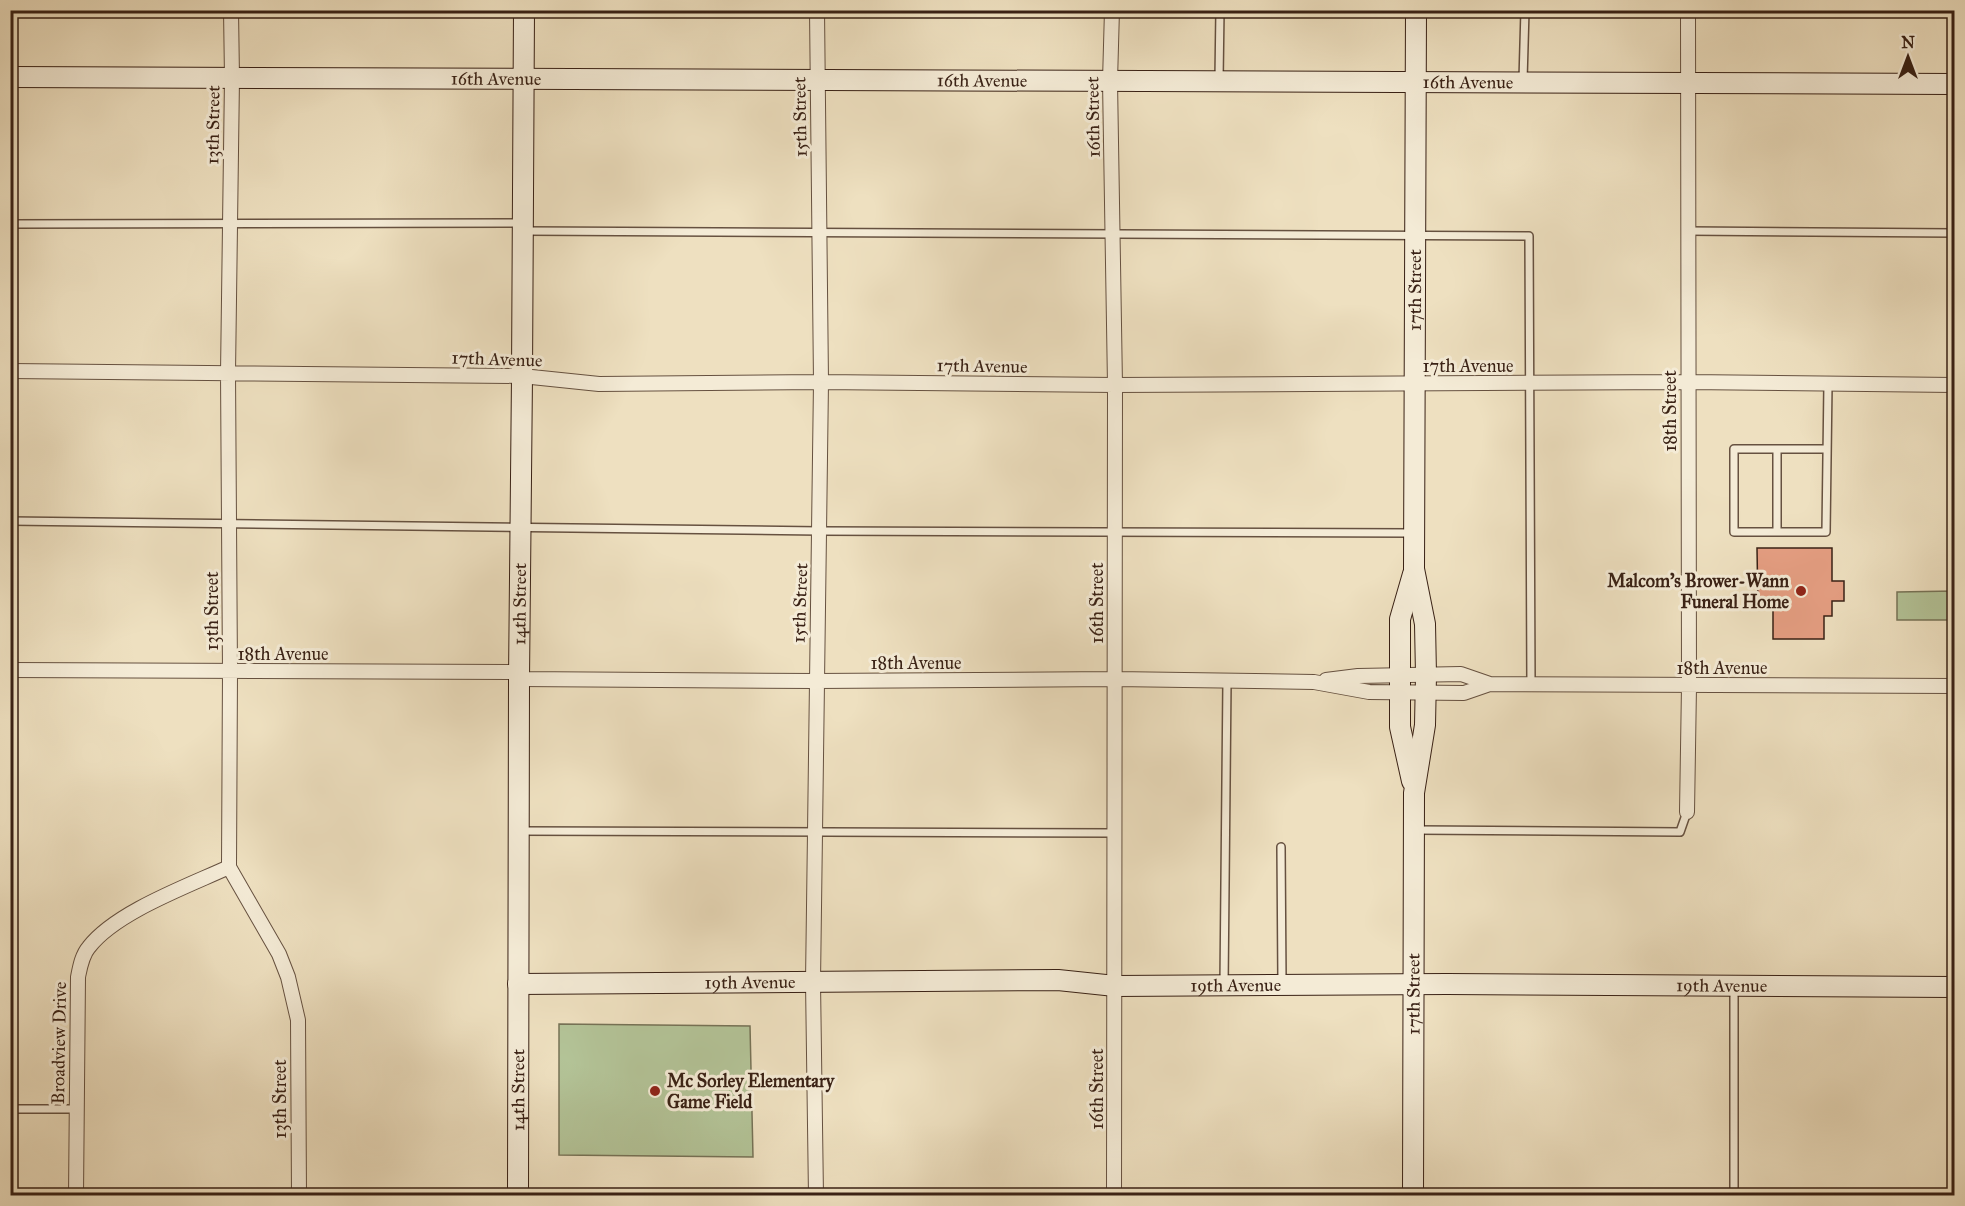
<svg xmlns="http://www.w3.org/2000/svg" width="1965" height="1206" viewBox="0 0 1965 1206" font-family="'IM FELL Great Primer',serif">
  <rect width="100%" height="100%" fill="#eee0c0"/>
  <filter id="stains"><feTurbulence type="fractalNoise" baseFrequency=".00333" numOctaves="4"/><feColorMatrix values="0 0 0 0 .2 0 0 0 0 .09 0 0 0 0 .02 0 0 0 .5 -.17"/></filter>
  <radialGradient id="worn" r=".72"><stop offset=".6" stop-color="#630" stop-opacity="0"/><stop offset="1" stop-color="#630" stop-opacity=".3"/></radialGradient>
  <path fill="#b3c397" stroke="#767256" stroke-width="1.5" d="M1954,591V620H1897V592Z
    M559,1024L750,1026L753,1157L559,1155Z"/>
  <path fill="#e59e82" stroke="#392115" stroke-width="1.5" d="M1757,548H1832V581H1844V601H1832V616H1824V639H1773V609H1758Z"/>
  <g fill="none" stroke-linecap="round" stroke-linejoin="round">
    <defs>
      <path id="lane" d="M1219,79L1220,10
        M1523,80L1525,10
        M10,224L521,223
        M526,231L1529,236L1531,685
        M1688,231L1954,233
        M1827,449H1734V532H1826L1828,384
        M10,521L820,531L1412,533
        M1777,532V449
        M1417,830L1680,832L1687,812
        M520,831L1115,833
        M1281,847L1282,982
        M1224,985L1227,681
        M10,1109H76
        M1734,1196V988"/>
      <path id="street" d="M231,10L232,78L228,373L230,672L229,867L279,954L288,977L298,1020L299,1196
        M1112,10L1110,81L1115,385L1114,1196
        M10,371L522,376L599,384L821,382L1115,385L1688,382L1954,385
        M10,670L519,672
        M519,679L816,681L1115,679L1314,682L1369,692L1464,693L1490,684L1954,686
        M1326,680L1358,676L1461,674L1490,684
        M1687,812L1689,686L1688,10
        M76,1196L78,977C80,967 82,955 89,947C116,912 188,886 229,867
        M816,1196L813,982L821,382L817,10"/>
      <g id="secondary">
        <path id="s1" d="M10,77L1954,84"/>
        <path d="M1412,781L1400,727V619L1413,574"/>
        <path id="s2" d="M518,984L1058,980L1115,986L1447,984L1954,987"/>
        <path id="s3" d="M518,1196L519,679L522,376L524,10"/>
        <path id="s4" d="M1413,1196L1414,793L1425,725L1426,675L1425,624L1414,569L1416,10"/>
      </g>
    </defs>
    <use href="#lane" stroke="#665140" stroke-width="10"/>
    <use href="#street" stroke="#665140" stroke-width="16"/>
    <use href="#secondary" stroke="#392115" stroke-width="22"/>
    <use href="#lane" stroke="#f4ebd6" stroke-width="7"/>
    <use href="#street" stroke="#f4ebd6" stroke-width="14"/>
    <use href="#secondary" stroke="#f4ebd6" stroke-width="20"/>
  </g>
  <g fill="#8f2418" stroke="#f4ebd6" stroke-width="2">
    <circle cx="1801" cy="591" r="6"/>
    <circle cx="655" cy="1091" r="6"/>
  </g>
  <g text-anchor="middle" dominant-baseline="central" stroke-width="6" stroke-linejoin="round" paint-order="stroke">
    <g font-size="18" fill="#392115" stroke="#f4ebd6">
      <text stroke="none"><textPath href="#s1" startOffset="486">16th Avenue</textPath></text>
      <text stroke="none"><textPath href="#s1" startOffset="972">16th Avenue</textPath></text>
      <text stroke="none"><textPath href="#s1" startOffset="1458">16th Avenue</textPath></text>
      <text transform="translate(800 117) rotate(-91)">15th Street</text>
      <text transform="translate(1093 117) rotate(-91)">16th Street</text>
      <text transform="translate(213 125) rotate(-89)">13th Street</text>
      <text stroke="none"><textPath href="#s4" startOffset="908">17th Street</textPath></text>
      <text transform="translate(497 359) rotate(2)">17th Avenue</text>
      <text transform="translate(982 366) rotate(1)">17th Avenue</text>
      <text x="1468" y="366">17th Avenue</text>
      <text transform="translate(1670 411) rotate(-90)">18th Street</text>
      <text stroke="none"><textPath href="#s3" startOffset="592">14th Street</textPath></text>
      <text transform="translate(800 603) rotate(-88)">15th Street</text>
      <text transform="translate(1097 603) rotate(-90)">16th Street</text>
      <text transform="translate(212 611) rotate(-90)">13th Street</text>
      <text x="283" y="654">18th Avenue</text>
      <text x="916" y="663">18th Avenue</text>
      <text x="1722" y="668">18th Avenue</text>
      <text stroke="none"><textPath href="#s2" startOffset="232">19th Avenue</textPath></text>
      <text stroke="none"><textPath href="#s2" startOffset="718">19th Avenue</textPath></text>
      <text stroke="none"><textPath href="#s2" startOffset="1204">19th Avenue</textPath></text>
      <text stroke="none"><textPath href="#s4" startOffset="202">17th Street</textPath></text>
      <text transform="translate(59 1043) rotate(-89)">Broadview Drive</text>
      <text stroke="none"><textPath href="#s3" startOffset="106">14th Street</textPath></text>
      <text transform="translate(1097 1089) rotate(-90)">16th Street</text>
      <text transform="translate(280 1099) rotate(-90)">13th Street</text>
    </g>
    <g font-size="18" font-weight="bold" fill="#392115" stroke="#f4ebd6" text-anchor="end">
      <text x="1789" y="581">Malcom's Brower-Wann<tspan x="1789" dy="21">Funeral Home</tspan></text>
      <text x="667" y="1081" text-anchor="start">Mc Sorley Elementary<tspan x="667" dy="21">Game Field</tspan></text>
    </g>
  </g>
  <rect width="1965" height="1206" fill="none" stroke="#eee0c0" stroke-width="36"/>
  <rect x="12" y="12" width="1941" height="1182" fill="none" stroke="#392115" stroke-width="3"/>
  <rect x="18" y="18" width="1929" height="1170" fill="none" stroke="#392115" stroke-width="1.5"/>
  <g transform="translate(1908 57)" stroke="#f4ebd6" stroke-width="4.5" paint-order="stroke">
  <path d="M0-4.5L10 22L0 15L-10 22Z" fill="#392115"/>
  <text y="-9" font-size="16" font-weight="bold" text-anchor="middle" fill="#392115">N</text>
  </g>
  <rect width="100%" height="100%" filter="url(#stains)"/>
  <rect width="100%" height="100%" fill="url(#worn)"/>
</svg>
